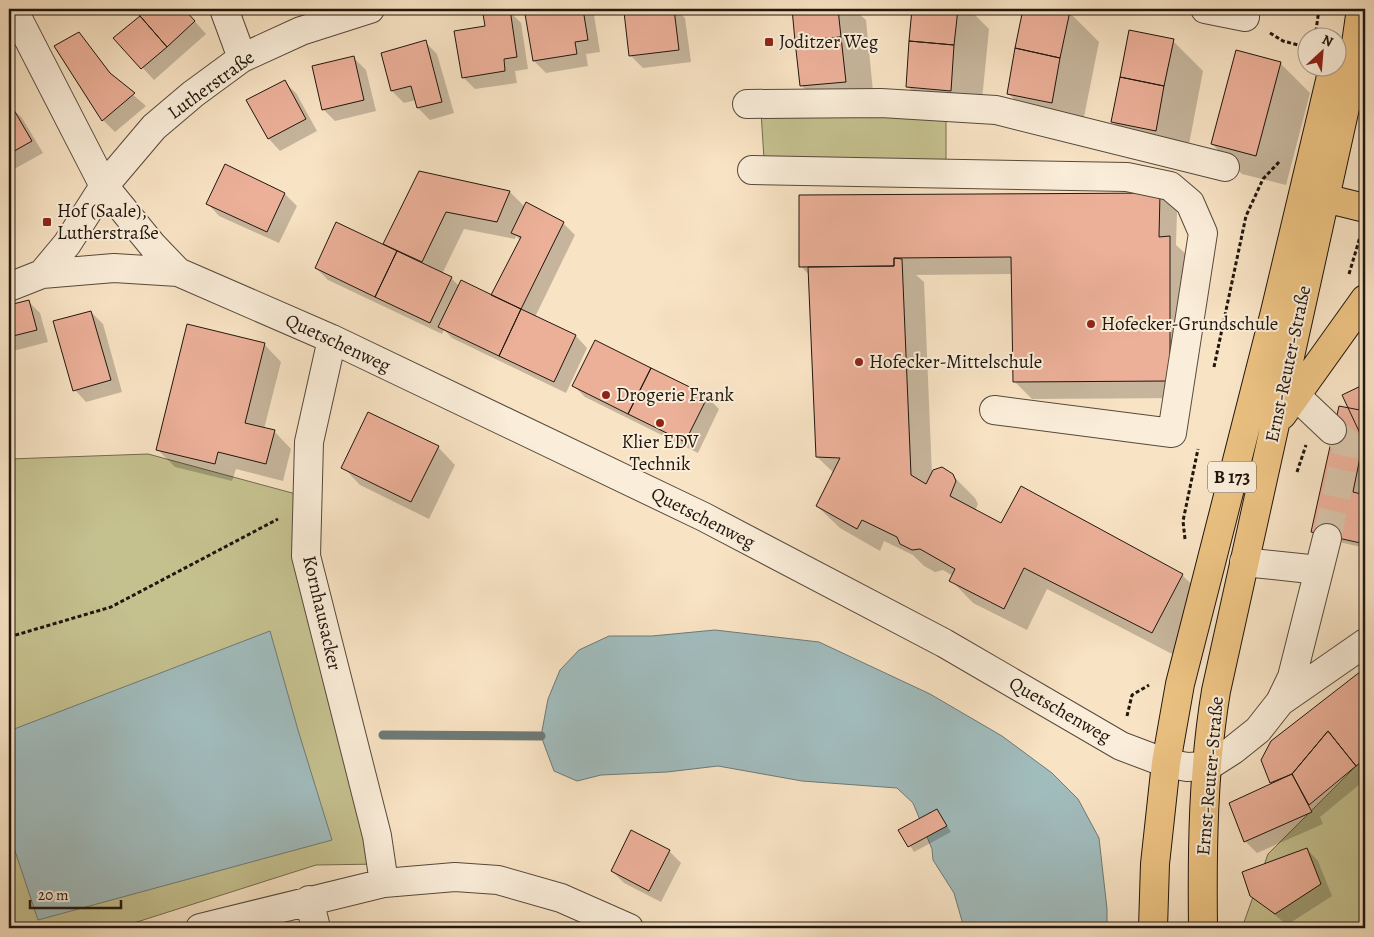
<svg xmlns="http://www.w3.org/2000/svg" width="1374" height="937" viewBox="0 0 1374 937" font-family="Alegreya,serif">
  <rect width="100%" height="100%" fill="#f8e3c4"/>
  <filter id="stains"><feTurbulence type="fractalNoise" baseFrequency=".004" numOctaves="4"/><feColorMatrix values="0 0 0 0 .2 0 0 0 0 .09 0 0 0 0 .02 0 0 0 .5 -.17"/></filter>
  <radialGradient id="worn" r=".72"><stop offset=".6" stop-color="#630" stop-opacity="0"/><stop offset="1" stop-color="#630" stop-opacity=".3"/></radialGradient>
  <path fill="#c5c18f" stroke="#726c4e" d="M946,107V165L764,159L761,112Z
    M148,454L307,497L381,864L316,865L118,928H9V459Z
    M1365,757V928H1242L1268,854Z"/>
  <path fill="#a1bcbd" stroke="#6d7a77" d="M715,630L819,642L930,694L1002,736L1052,773L1078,799L1099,838L1107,909V928H964L954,893L933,860L932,849L913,803L897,788L802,781L718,766L667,772L601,775L577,781L554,771L541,736L548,699L560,670L579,650L609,636H652Z
    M270,631L298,730L332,840L38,920L9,833V731Z"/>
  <path fill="#0003" fill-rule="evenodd" d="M136,9H184L206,34L154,80L115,38L142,16Z
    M557,9H593L600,52L586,54L588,66L546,73L534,61Z
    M657,9H676L685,18L691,62L643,68L631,56L625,13Z
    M794,9H854L866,20L875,112L831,115L801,85Z
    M914,9H969L989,29L980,120L937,116L907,86Z
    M1025,9H1054L1069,12L1099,42L1081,132L1038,123L1008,93Z
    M509,11L521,23L528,69L515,71L517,83L475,89L463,77L486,27Z
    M79,34L117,81L146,106L115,132L103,120Z
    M1173,41L1203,71L1186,160L1143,151L1113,122Z
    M425,42L437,54L454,113L430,120L418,108L416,100L404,103L392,91L382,54Z
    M354,58L366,70L376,111L335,121L323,109Z
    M1280,63L1310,93L1286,185L1242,174L1212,144Z
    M284,82L296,93L317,131L280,151L269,139L248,101Z
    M10,106L22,118L43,153L9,172Z
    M226,166L285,194L297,206L279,243L219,216L208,204Z
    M419,173L510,192L525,207L563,223L575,235L535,317L576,336L587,348L566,393L452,338L444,330L442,334L328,280L316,268L388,247L384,243ZM464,229L515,239L516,236L520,240L491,296L459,286L451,278L442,274Z
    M1160,194L1177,211L1176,245L1187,255L1188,398L1032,399L1014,381L1013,274L916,275L924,282L932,475H952L975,498L978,504L975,511L1002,525L1182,575L1205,597L1174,655L1047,589L1027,630L973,603L951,580L953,576L943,570L935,572L924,566L913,555L884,541L880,551L840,528L817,506L834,473L817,457L809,275L801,266Z
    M28,301L40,313L48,342L9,352V307Z
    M91,312L103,324L122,392L86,402L75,390Z
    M264,344L281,362L264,429L274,431L291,449L283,481L236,469L232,481L175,467L157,449Z
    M574,386L707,397L719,409L698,453L585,397Z
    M1365,386V464L1359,494L1365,496V548L1318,537L1312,531L1351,409L1344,395Z
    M438,447L455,465L429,519L360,485L343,467Z
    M1365,669V780L1320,817L1323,824L1257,853L1245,841L1273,784L1272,742Z
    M937,810L951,832L914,852L900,830Z
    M1307,849L1318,861L1332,896L1287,925L1251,895Z
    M669,851L681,863L661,902L624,883L612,871Z"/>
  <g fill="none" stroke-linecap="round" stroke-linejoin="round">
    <path stroke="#6d7a77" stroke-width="9" d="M383,735L541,736"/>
  </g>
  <path fill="#ecb099" stroke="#20160d" d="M134,9H184L195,21L167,47Z
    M510,9L517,57L504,59L505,71L462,78L454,31L485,26L483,14Z
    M556,9H583L588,40L575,42L577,54L533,61L525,14Z
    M648,9H674L679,50L629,56L624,12Z
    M792,9H838L841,37L795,41Z
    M912,9H958L954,45L909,41Z
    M1023,9L1070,11L1060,58L1015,48Z
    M140,16L167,47L141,69L113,38Z
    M1129,30L1174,39L1164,86L1120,77Z
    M79,32L110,73L135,93L102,121L54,46Z
    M841,37L846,82L800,86L795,41Z
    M426,40L442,102L417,108L411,86L391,91L381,53Z
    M909,41L954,45L951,91L906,87Z
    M1015,48L1060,58L1052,103L1007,94Z
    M1236,50L1281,62L1256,156L1211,144Z
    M354,56L364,100L322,110L312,66Z
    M1120,77L1164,86L1156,131L1111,122Z
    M285,80L306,119L268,139L246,100Z
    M11,105L32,141L9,154V106Z
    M225,164L285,193L267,232L206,204Z
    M419,171L510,191L497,222L446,212L422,262L383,244Z
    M1160,193L1159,237L1170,236V381L1013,382L1011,257L894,258V266L799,267V195Z
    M526,202L564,222L521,309L491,295L521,237L511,233Z
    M336,222L397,251L375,297L315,268Z
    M397,251L452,277L430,323L375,297Z
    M894,258L902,259L911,475L926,484L933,470L942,467L953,474L956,481L950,496L1001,523L1021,486L1183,574L1152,633L1024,568L1004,609L949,581L955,569L920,549L912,550L900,544L897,537L862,520L857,529L816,506L840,458L816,457L808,267L894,266Z
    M461,280L521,309L499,356L438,327Z
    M29,300L37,330L9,337V305Z
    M521,309L576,335L554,382L499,356Z
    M91,311L111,380L73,391L53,321Z
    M187,324L265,343L245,423L275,430L266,464L218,452L215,464L156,450Z
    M595,340L651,368L628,414L572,386Z
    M651,368L708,396L685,442L628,414Z
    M1365,384V444L1342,395Z
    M1339,406L1365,411V433L1353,492L1365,495V544L1311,532Z
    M368,412L439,446L411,502L341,468Z
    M1365,668V759L1356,766L1328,731L1292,774L1270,783L1261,760L1271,741Z
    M1328,731L1356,766L1309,805L1292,774Z
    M1292,774L1312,812L1244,842L1229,803Z
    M937,809L947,826L908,847L898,830Z
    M631,830L670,850L649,891L611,871Z
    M1307,848L1321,884L1275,914L1250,896L1242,872Z"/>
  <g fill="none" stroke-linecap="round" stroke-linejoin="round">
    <path stroke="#d8c4a9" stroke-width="28" stroke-dasharray="28 14" stroke-linecap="butt" d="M1327,538L1348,444L1332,430"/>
    <defs>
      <path id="minor" d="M13,9L104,186L153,246L178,272
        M224,9L242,58
        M1205,9L1245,17
        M747,104L881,103L996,110L1225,167
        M752,170L1127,177L1170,186L1190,203L1203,233L1172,433L994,410
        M42,274L114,268L178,272L332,339L704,517L944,643L1121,746L1166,763L1187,767L1208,766L1233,750L1258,730L1280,702L1365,643
        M9,287L42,274L67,244L104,186L154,127L193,94L242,58L301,31L370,9
        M332,339L309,442L306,556L377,836L384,883
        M1296,396L1332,430
        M1244,562L1319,570L1327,538
        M1280,702L1292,677L1319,570
        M309,900L316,928
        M200,928L384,883L455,877L498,880L561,898L629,928"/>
      <path id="major" d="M1308,194L1365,208
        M1282,415L1365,299
        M1153,928L1155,864L1166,763L1180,684L1275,312L1333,68
        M1203,928C1202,849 1203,769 1216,691L1350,85L1361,9"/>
    </defs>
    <use href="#minor" stroke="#56493b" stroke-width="30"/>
    <use href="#major" stroke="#20160d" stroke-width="30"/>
    <path stroke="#20160d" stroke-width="3" stroke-dasharray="4 2.5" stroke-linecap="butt" d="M1270,33L1283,41L1306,47
      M1315,38L1319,9
      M1349,274L1360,237
      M1214,367L1246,216L1263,179L1279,162
      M1297,472L1306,445
      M1185,539L1183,521L1198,449
      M9,637L111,607L278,519
      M1127,716L1132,695L1149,685"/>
    <use href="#minor" stroke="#faedd9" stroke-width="28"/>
    <use href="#major" stroke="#ecc282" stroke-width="28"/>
  </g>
  <g fill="#8f2418" stroke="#faedd9" stroke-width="2">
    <rect x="764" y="37" width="10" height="10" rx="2.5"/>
    <rect x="42" y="217" width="10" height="10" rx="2.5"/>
    <circle cx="1091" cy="324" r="5"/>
    <circle cx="859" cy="362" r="5"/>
    <circle cx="606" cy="395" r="5"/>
    <circle cx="660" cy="423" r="5"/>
  </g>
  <g text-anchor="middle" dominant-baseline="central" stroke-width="4" stroke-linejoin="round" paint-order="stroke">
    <rect fill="#faedd9" stroke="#61564a" stroke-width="1" x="1208" y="461.5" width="48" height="31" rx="4"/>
    <g font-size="18" font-weight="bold" fill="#20160d">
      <text x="1232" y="477">B 173</text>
    </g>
    <g font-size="19" fill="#20160d" stroke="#faedd9" text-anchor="start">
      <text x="779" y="42">Joditzer Weg</text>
      <text x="57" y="211">Hof (Saale),<tspan x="57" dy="22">Lutherstraße</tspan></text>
      <text x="1101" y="324">Hofecker-Grundschule</text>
      <text x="869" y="362">Hofecker-Mittelschule</text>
      <text x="616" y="395">Drogerie Frank</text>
      <text x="660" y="442" text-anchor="middle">Klier EDV<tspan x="660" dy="22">Technik</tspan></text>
    </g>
    <g font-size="19" fill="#20160d" stroke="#faedd9">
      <text transform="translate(211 85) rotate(-36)">Lutherstraße</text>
      <text transform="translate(338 343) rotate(25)">Quetschenweg</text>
      <text transform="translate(1288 364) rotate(-78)">Ernst-Reuter-Straße</text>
      <text transform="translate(703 518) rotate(27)">Quetschenweg</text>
      <text transform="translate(322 613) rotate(77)">Kornhausacker</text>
      <text transform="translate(1060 710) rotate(30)">Quetschenweg</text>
      <text transform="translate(1210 776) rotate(-85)">Ernst-Reuter-Straße</text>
    </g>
  </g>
  <rect width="1374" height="937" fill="none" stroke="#f8e3c4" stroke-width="30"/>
  <rect x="10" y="10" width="1354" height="917" fill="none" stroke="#20160d" stroke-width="2.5"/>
  <rect x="15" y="15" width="1344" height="907" fill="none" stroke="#20160d"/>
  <g transform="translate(1322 52) rotate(26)"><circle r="24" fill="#faedd9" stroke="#a39787"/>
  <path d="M0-4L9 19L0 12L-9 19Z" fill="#8f2418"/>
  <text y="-8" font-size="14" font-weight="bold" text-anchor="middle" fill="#20160d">N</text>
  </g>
  <path d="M30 900v8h91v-8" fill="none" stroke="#20160d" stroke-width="2.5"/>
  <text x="38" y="900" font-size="15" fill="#20160d" stroke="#faedd9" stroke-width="4" paint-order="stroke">20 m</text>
  <rect width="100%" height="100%" filter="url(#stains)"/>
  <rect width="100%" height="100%" fill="url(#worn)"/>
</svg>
